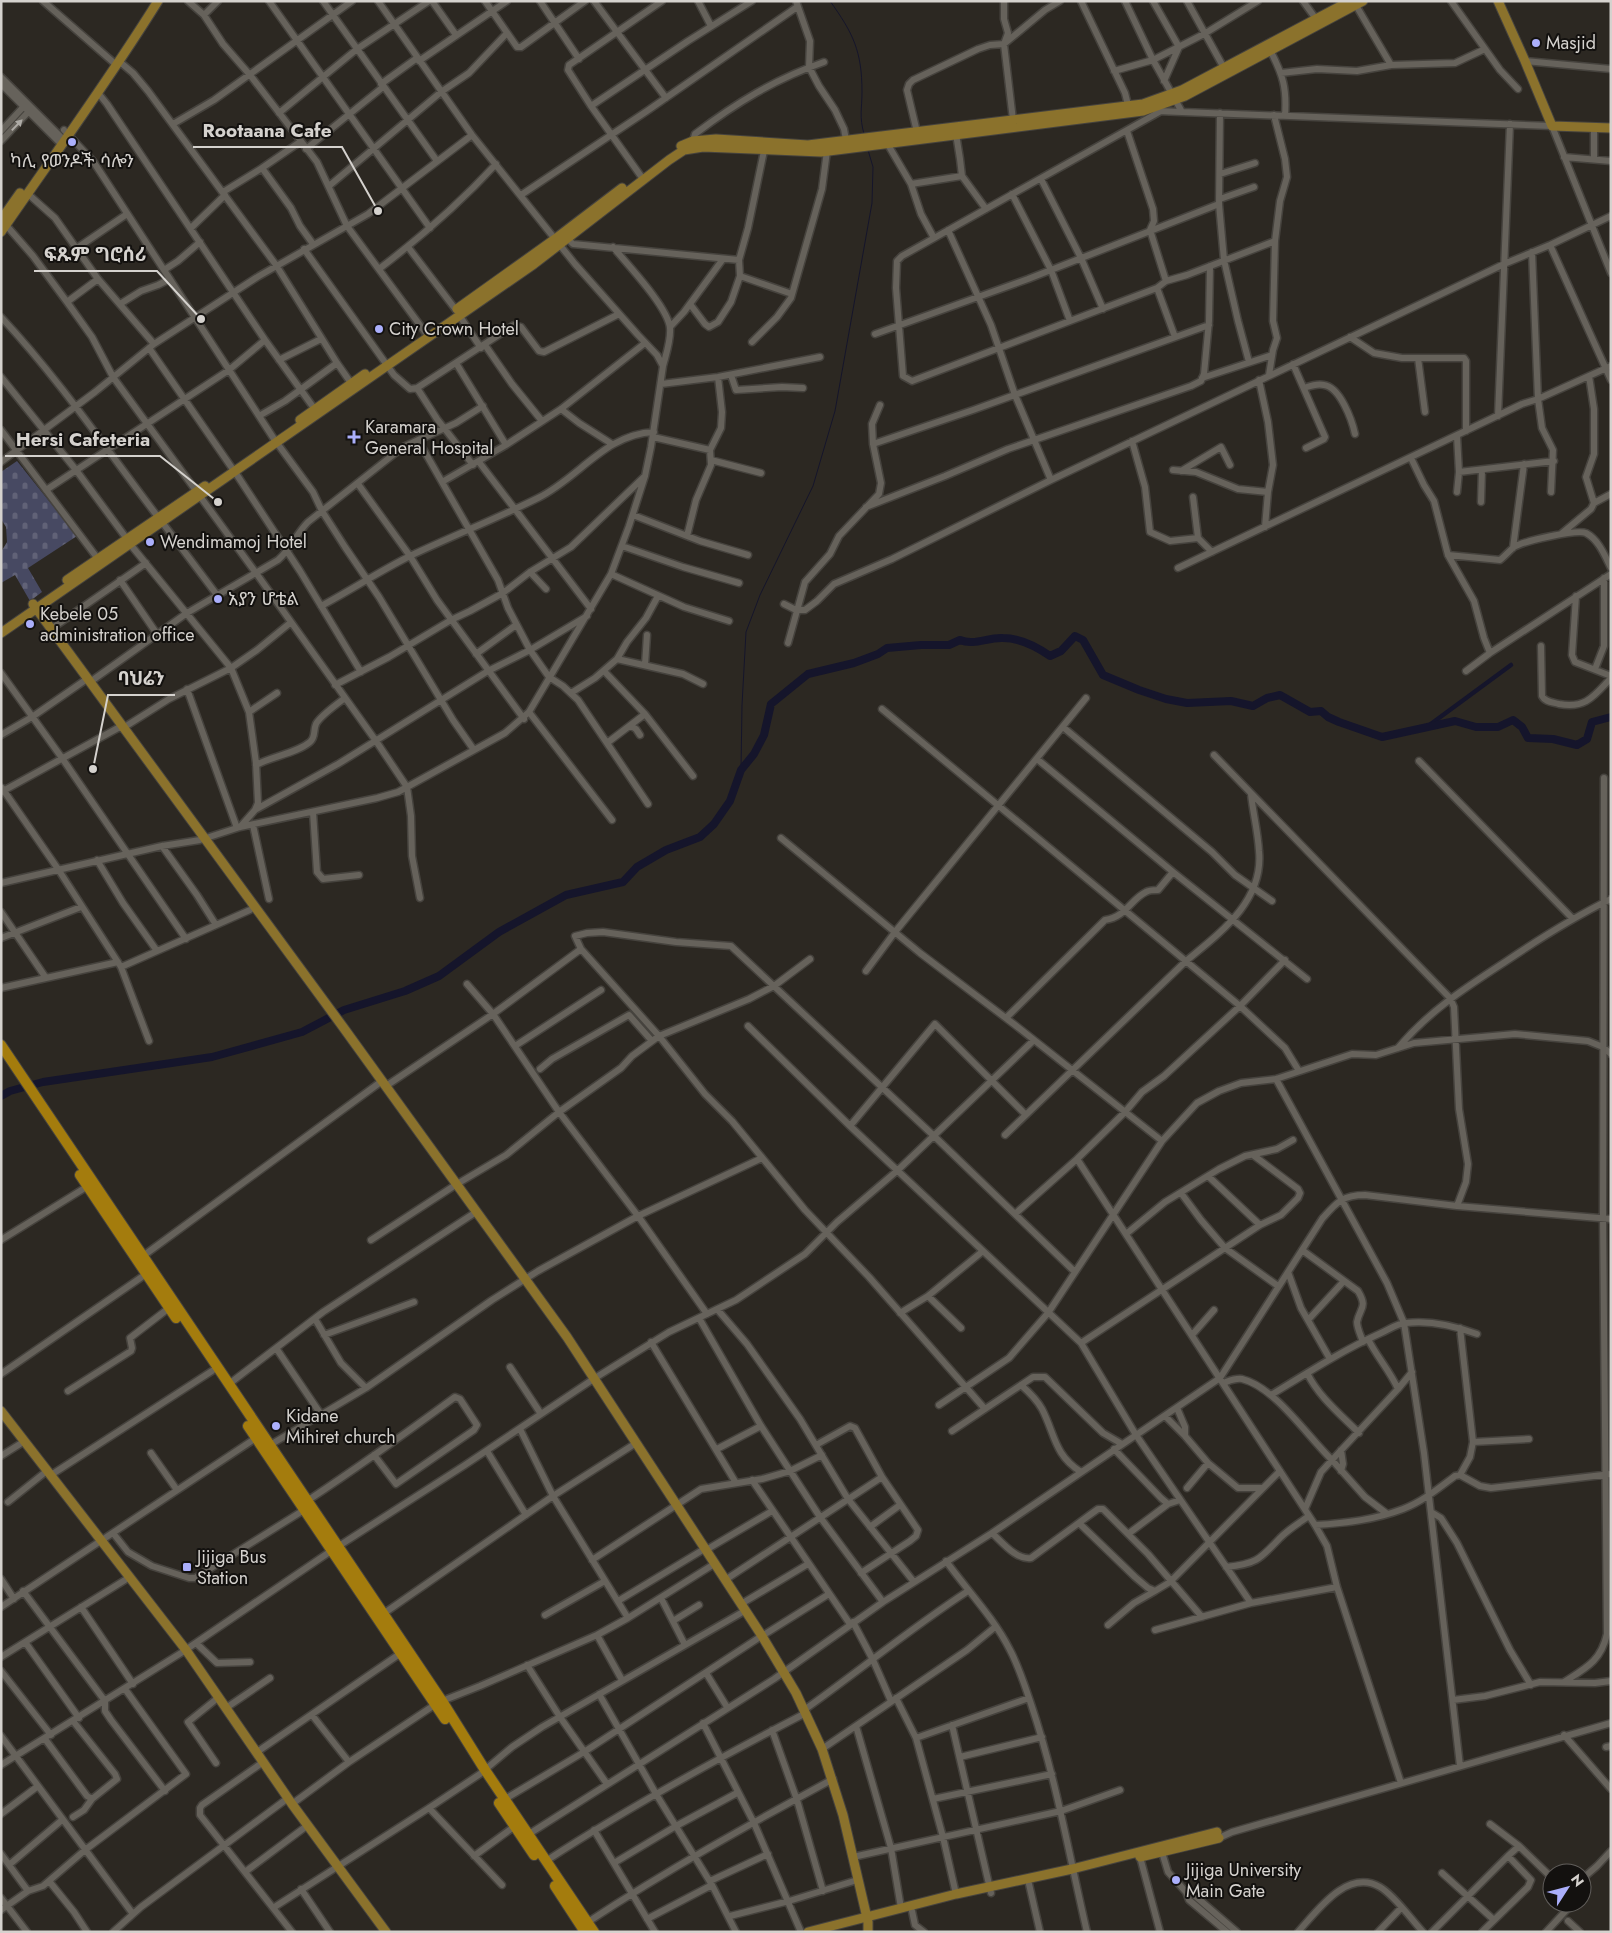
<svg xmlns="http://www.w3.org/2000/svg" width="1612" height="1933" viewBox="0 0 1612 1933" font-family="Jost,'Noto Sans Ethiopic',sans-serif">
  <defs>
    <pattern id="cemetery-stones" width="16" height="16" patternUnits="userSpaceOnUse" patternTransform="scale(1.25)"><rect width="16" height="16" fill="#474962"/><path d="M2 7V4a2 2 0 0 1 4 0v3zM10 15v-3a2 2 0 0 1 4 0v3z" fill="#616277"/></pattern>
  </defs>
  <rect width="100%" height="100%" fill="#2c2822"/>
  <path fill="url(#cemetery-stones)" d="M17,461L77,536L28,568L42,592L30,601L15,575L1,583V552L7,542L6,527L1,519V472Z"/>
  <g fill="none" stroke-linecap="round" stroke-linejoin="round">
    <path stroke="#15152b" stroke-width="1" d="M830,1C853,33 862,51 862,92C862,109 859,116 864,134
      M741,770L742,705L746,632L760,595L813,486L835,411L872,203L873,167L868,150"/>
    <path stroke="#15152b" stroke-width="4.5" d="M1424,729L1511,665"/>
    <path stroke="#15152b" stroke-width="8" d="M1,1096L10,1091L43,1082L212,1057L302,1032L344,1010L405,991L439,976L499,932L566,895L623,882L637,867L666,850L700,837L714,824L730,801L741,770L754,754L764,735L771,704L808,674L854,663L878,654L887,648L921,645H949L960,640C974,646 988,637 1003,638C1019,638 1037,647 1050,656L1061,651L1075,636L1083,640L1103,675L1139,690L1166,699L1187,703L1231,701L1253,706L1267,698L1280,695L1310,712L1321,711L1328,717L1339,722L1382,737L1455,721L1476,727H1498L1513,720L1522,727L1528,738L1553,739L1577,745L1587,739L1592,722L1611,717"/>
    <defs>
      <path id="minor" d="M43,1L113,62
        M188,1L204,15L223,44L250,75L317,162L347,226L425,332
        M269,1L430,228
        M323,1L437,161
        M432,1L456,35
        M485,1L517,47H521L585,1
        M540,1L579,59
        M594,1L666,98
        M698,1L711,26
        M796,1L810,41L809,67L819,86L835,110L844,129L846,140
        M1004,1V19L1008,33L1004,44L1013,120
        M1081,1L1125,93L1129,109
        M1125,1L1153,60L1182,112L1552,126L1611,273
        M1153,1L1179,47L1164,81
        M1187,1L1224,68
        M1303,1L1316,19
        M1451,1L1500,70L1518,89
        M1354,2L1391,65
        M204,15L218,1
        M1270,50C1283,75 1287,88 1285,116
        M419,61L507,1
        M1525,61L1611,69
        M120,62L133,73L148,91L276,265L337,363L351,383
        M1114,71L1153,60L1204,34L1258,1
        M1281,73L1317,69L1357,71L1391,65L1455,63L1485,49
        M1,77L64,140
        M1,84L61,144
        M381,84L417,58
        M99,94L107,104L265,340L316,411
        M591,106L688,41L752,1
        M1157,111L1182,112
        M1161,111L902,256L897,261L896,288L903,376L912,381L1157,288L1166,281L1187,275L1275,241L1273,321L1277,338L1273,350L1269,375
        M279,113L357,49L429,1
        M1220,113L1219,204L1224,260L1238,321L1249,362
        M1274,115L1285,159L1287,177L1280,201L1275,241
        M173,124L214,100L352,1
        M64,130L93,161L274,439
        M1,131L26,104
        M1127,131L1153,209L1154,221L1150,230L1166,281
        M917,132L907,90L909,84L913,80L978,49L990,45L1004,44L1045,10L1060,1
        M956,134L960,159L962,176
        M1,141L31,109
        M693,141L695,134C736,103 775,79 824,62
        M887,143L911,184L921,214L934,238
        M306,149L383,87
        M1564,157L1611,161
        M1594,159V127
        M262,168L291,208L300,226L313,244
        M1220,174L1255,163
        M643,179L591,106L568,70L569,65L662,1
        M1041,179L1081,258L1103,309
        M911,184L962,176L986,209
        M329,186L441,92L469,73L507,33
        M223,192L262,168L300,142
        M27,193L55,218L98,279L154,344
        M1012,194L1051,270L1070,321
        M521,195L647,111L797,7
        M1220,199L1254,187
        M6,225L33,256L67,302L92,337L113,377L256,573L376,741L407,787L411,816L412,856L420,898
        M191,228L225,195
        M948,230L991,325L1015,395L1051,480
        M566,237L573,244L739,260
        M1550,245L1611,380
        M408,247L456,310
        M613,247C627,264 668,307 670,328C671,341 666,354 663,366
        M77,248L127,214
        M304,249L394,375L410,389L417,388L514,325L521,327L539,351L544,352L619,314
        M1532,252L1538,399L1542,428L1553,450L1551,492
        M379,269C421,237 460,203 496,164
        M164,270L178,261L200,242
        M740,276L792,294
        M1157,288L1175,337
        M67,302L98,279
        M120,304L141,291L158,285L170,279
        M690,304L705,324L709,327L718,322L731,302L740,276L739,260L748,228L765,146
        M459,315L481,348
        M1,317C59,379 107,450 158,517
        M670,327L684,312L723,259
        M875,334L1028,279L1219,204
        M1350,337L1374,353L1402,358H1464L1466,361V431
        M752,342L777,317L791,298L822,189L827,151
        M485,345L512,384L542,421
        M149,348L232,468
        M1418,358L1425,412
        M279,360L321,339
        M456,363L506,445
        M1293,364L1325,437L1324,439L1306,448
        M731,375L736,390L782,387L803,388
        M1,377L76,470L127,539
        M1202,378L1272,355
        M1259,380L1268,422L1273,465L1268,492L1265,527
        M661,384L718,377L820,357
        M417,388L437,419L473,465
        M1304,388C1310,386 1317,383 1324,385C1340,387 1352,420 1355,434
        M561,409L579,423L612,444
        M259,416L285,401L337,363
        M1498,416L1510,124
        M1,430L98,559
        M653,437L710,450
        M418,440L498,580L508,608L530,650L549,677L563,686L578,700L648,804
        M1132,441L1145,487L1150,532L1170,541L1198,538L1212,552
        M277,443L313,492L322,511L345,547L379,597L453,720L474,750
        M873,444L973,410L1209,325
        M1411,458L1424,485L1434,501L1448,555L1474,601L1484,638L1490,653
        M711,460L761,473
        M1,462L95,392L154,344L259,276L368,214L472,135
        M479,462L591,609
        M1173,470L1196,472L1238,489L1268,492
        M1181,471L1221,447L1230,465
        M235,472L300,571L361,672
        M1459,472L1554,461
        M442,482L506,445L561,409L645,343
        M358,484L410,556L437,600L524,719
        M46,490L229,370L265,340
        M1457,492L1459,472L1457,436
        M1193,497L1198,538
        M1481,502L1482,470
        M1594,503L1611,494
        M866,507L945,476L1008,449L1191,386L1201,381L1204,374L1209,321L1210,266
        M633,515L700,541L748,555
        M162,522L217,595
        M1561,534L1591,509L1594,503L1586,477L1594,454V409L1589,376
        M687,536L696,500L711,465L710,450L721,428L722,412L718,377
        M130,544L231,668L249,712L256,763L258,803L255,810L240,827
        M622,546L683,567L739,583
        M1513,548L1524,464
        M1448,555L1500,560C1505,556 1509,551 1514,547C1524,541 1577,529 1586,533C1599,540 1605,556 1611,568
        M1178,568L1522,404L1538,399L1611,366
        M530,572L546,589
        M611,574L684,607L729,621
        M120,580L157,634
        M1576,596L1572,655L1575,662L1611,676
        M784,604L796,610H805L817,601L834,584L892,559L1051,480L1504,264L1550,245L1611,216
        M321,606C351,590 380,571 410,556C452,536 496,519 538,498C579,478 605,434 654,432
        M51,629L146,563
        M788,643L805,582L830,554L839,536L879,494L881,483L873,444L872,424L880,405
        M1541,646L1542,696C1545,702 1552,702 1559,704C1586,709 1594,696 1611,678
        M476,654L516,625
        M617,659L683,674L703,684
        M645,665L647,635
        M1595,669L1604,646V578
        M604,671L645,714L693,776
        M1466,671L1490,653L1611,574
        M1,673L62,758L186,939
        M90,682L187,613L278,560C291,549 296,534 308,522L403,447L456,423L483,406
        M335,685L389,657L451,620L470,611L503,593L530,572L571,547L645,476
        M187,689L237,828
        M571,693L595,678L617,659L627,642L646,618L658,596
        M882,709L1240,1006L1285,1048L1299,1071
        M249,712L277,693
        M529,712L612,820
        M631,726L636,729L640,735
        M1063,727L1212,852L1235,875L1272,901
        M1,735L32,717L84,681
        M607,743L645,714
        M1214,755L1450,998L1454,1007L1459,1109L1468,1164L1466,1182L1457,1206
        M1037,759L1173,872L1307,979
        M1419,761L1573,919
        M256,765C273,756 297,753 310,742C316,737 313,731 316,724C320,716 337,704 345,698
        M2,788L58,869L121,967L149,1041
        M1,792L118,728H123L169,699L231,668L257,650L290,623
        M255,810L338,764L488,671L530,650L587,616
        M313,812L317,872L323,879L359,875
        M253,825L269,899
        M781,838L920,953L1015,1025L1162,1141
        M162,846L197,895L216,925
        M97,860L123,903L157,951
        M1,883L162,846L200,840L240,827L377,798L398,792L505,733L529,712L611,574L629,526L645,476L651,447L663,366L657,355L638,335L575,264L472,135L378,1
        M1,912L46,978
        M1,938L81,907
        M581,949L659,1036L705,1094L732,1121L805,1210L869,1277L985,1409
        M121,967L250,910
        M866,971L895,932L1086,698
        M467,984L493,1014L559,1112L638,1216L707,1314
        M1,988L118,962
        M1006,1018L1105,920C1126,917 1131,899 1146,892C1149,890 1155,890 1158,890L1173,872
        M748,1026L850,1126L1081,1343L1136,1435L1251,1603
        M515,1046L601,990
        M1398,1048C1429,1011 1465,988 1505,962C1539,939 1574,917 1611,899
        M540,1069L552,1059L629,1015L652,1041
        M1276,1079L1387,1283L1404,1323L1424,1453L1460,1766
        M386,1086L493,1014L581,949L575,936L587,933L603,932L676,942L731,946L934,1136L1075,1272
        M850,1126L935,1024L1026,1115
        M1005,1135L1186,961C1220,933 1264,901 1259,851C1258,832 1253,813 1251,794
        M1077,1159L1315,1525L1327,1546L1337,1587L1401,1783
        M1208,1176L1260,1225
        M1181,1193L1201,1220L1225,1248L1278,1286
        M1015,1214L1077,1159L1125,1112L1142,1092L1164,1076L1240,1006L1285,960
        M1126,1234L1165,1202L1219,1169L1245,1156L1277,1149L1293,1140
        M1,1240L88,1186
        M371,1240L457,1184L506,1155L559,1112L621,1068L632,1056L659,1036L749,999L774,986L810,959
        M1302,1250L1358,1291C1368,1308 1360,1307 1357,1322C1357,1328 1361,1336 1363,1342
        M143,1256L382,1081
        M1288,1272L1301,1308L1330,1359
        M928,1296L961,1328
        M717,1309L747,1344L800,1419L848,1499L914,1582
        M900,1313L928,1296L983,1251
        M699,1318L761,1426L820,1517L883,1602
        M315,1319L341,1363L366,1388
        M1308,1320L1344,1281
        M1460,1328L1473,1442L1470,1457L1460,1475
        M324,1335L414,1302
        M1192,1335L1214,1310
        M1368,1339C1377,1357 1390,1371 1398,1389L1332,1460L1365,1497L1386,1513
        M651,1342L736,1483
        M1081,1343L1225,1248L1260,1225L1281,1215L1298,1198L1300,1193L1298,1189L1253,1155
        M276,1348L322,1416
        M510,1367L541,1414
        M1307,1373C1319,1397 1340,1414 1359,1433
        M1,1374L149,1272
        M1223,1383C1229,1381 1235,1378 1242,1379C1275,1387 1308,1437 1332,1460L1321,1472L1305,1509
        M229,1384L323,1312L473,1214
        M1021,1385C1029,1392 1037,1400 1042,1409C1055,1434 1054,1455 1081,1472
        M1398,1389L1412,1372
        M68,1391L131,1351L132,1348L130,1338L169,1308
        M1271,1395C1307,1373 1343,1350 1381,1333C1388,1330 1398,1323 1406,1323C1429,1320 1455,1326 1477,1334
        M939,1405L1009,1358L1048,1313L1162,1141L1197,1103L1219,1091L1241,1083L1276,1079L1352,1054L1376,1055L1414,1043L1515,1034L1588,1041L1603,1047L1611,1054
        M1177,1408L1185,1427V1436L1208,1463L1238,1488H1262
        M1165,1416L1185,1436
        M520,1429L553,1496L628,1618
        M952,1431L1033,1377H1045L1103,1433L1122,1444
        M1473,1442L1529,1439
        M270,1445L366,1388L492,1300L538,1271L638,1216L762,1158
        M816,1445L850,1426L855,1428L882,1477L918,1530L916,1536L910,1541L861,1573
        M717,1449L761,1426
        M1114,1449L1161,1498L1168,1504L1180,1500
        M487,1451L526,1515
        M151,1453L177,1490
        M1,1456L20,1444
        M1341,1471L1343,1464L1341,1450
        M51,1475L212,1371
        M752,1480L850,1624
        M1187,1488L1208,1463
        M307,1501C357,1468 406,1433 455,1397L460,1399L477,1425L474,1430L396,1484L374,1455
        M8,1502L43,1474
        M1431,1512L1441,1518L1457,1543L1510,1650L1531,1685
        M1079,1523L1135,1577L1148,1588L1155,1591L1170,1582L1280,1471
        M1315,1525C1346,1523 1374,1520 1403,1509C1422,1502 1439,1488 1455,1476L1460,1475L1480,1486L1491,1488L1611,1474
        M870,1527L900,1505
        M113,1533L128,1552L152,1566L189,1578H195L304,1510
        M992,1533C1003,1543 1016,1560 1031,1558L1091,1514L1098,1509H1103L1148,1554L1202,1617
        M1128,1534L1168,1504
        M706,1550L772,1511
        M592,1560L701,1489L762,1479L790,1471L822,1455
        M946,1561C967,1590 994,1618 1010,1650C1019,1667 1025,1686 1031,1704C1056,1778 1069,1855 1087,1932
        M1226,1567C1257,1564 1260,1559 1280,1538C1289,1529 1299,1523 1309,1516
        M1,1579L14,1599
        M725,1580L882,1477
        M23,1591L105,1701V1711L111,1720L165,1791
        M661,1598L685,1645
        M618,1601L701,1551
        M741,1604L808,1564
        M1,1607L256,1438
        M81,1607L133,1684
        M383,1614L553,1496L633,1445
        M545,1615L605,1581
        M673,1621L699,1605
        M853,1622L873,1660L891,1701
        M1108,1625L1134,1603L1155,1591
        M1155,1630L1251,1603L1337,1587
        M597,1635L622,1680
        M762,1636L829,1594
        M25,1642L79,1718
        M196,1643L217,1663L250,1662
        M1,1657L125,1580
        M527,1665L560,1717L607,1784
        M1,1671L51,1735
        M706,1673L727,1707
        M1564,1682C1586,1668 1601,1661 1607,1634L1603,1218L1604,778
        M599,1694L656,1794L712,1885L736,1932
        M896,1698L916,1738L943,1837L956,1894
        M1453,1700L1485,1696L1540,1682L1595,1683L1611,1681
        M214,1701L188,1722L216,1763
        M442,1701L480,1686L597,1635L628,1618L711,1566
        M226,1708L270,1678
        M804,1710C859,1671 911,1628 968,1591
        M312,1715L349,1762
        M703,1723L754,1823L801,1932
        M952,1725L991,1893
        M856,1726L891,1848L901,1908
        M772,1730L797,1800L823,1891
        M1564,1735L1611,1789
        M1,1736L133,1914
        M916,1738L1029,1698
        M45,1739L87,1796L92,1799
        M1606,1747L1611,1746
        M822,1749L967,1650L995,1627
        M257,1752L401,1653
        M960,1757L1042,1737
        M1,1765L181,1653L331,1551L465,1465L595,1378L669,1332L736,1300L805,1254L837,1222L898,1170L1034,1040
        M259,1765L202,1805L200,1808V1815L292,1932
        M505,1799L584,1752L757,1639
        M933,1799L1052,1774
        M292,1804L349,1762L436,1704
        M429,1808L502,1885
        M1,1814L38,1786
        M73,1817L84,1810L92,1799L117,1779L115,1774L73,1721
        M1490,1824L1519,1846
        M594,1830L655,1932
        M529,1834L774,1679L883,1602L992,1533L1220,1378L1322,1219C1336,1203 1342,1195 1365,1195L1457,1206L1611,1219
        M1219,1838L1232,1832L1611,1723
        M1161,1849L1168,1872L1186,1892L1189,1900L1227,1932
        M1,1854L28,1891
        M474,1856L515,1826
        M1508,1856L1519,1846L1552,1878
        M853,1857L1061,1811L1120,1790
        M1140,1857L1160,1932
        M546,1861C629,1807 715,1760 802,1715
        M614,1863L676,1826L737,1793
        M9,1865L62,1820
        M245,1872L304,1828
        M1442,1873L1494,1920
        M1582,1879L1597,1866L1611,1851
        M49,1881L74,1912L87,1932
        M710,1881L768,1854
        M1029,1884L1040,1932
        M301,1889L330,1932
        M1186,1892L1194,1895L1237,1932
        M1,1898L27,1932
        M273,1908L429,1808L480,1774L512,1747L542,1727L741,1613
        M1,1910L28,1891L43,1886L85,1850L186,1774L125,1689
        M912,1911L915,1925L924,1932
        M730,1916L789,1901L854,1881
        M647,1919L712,1885
        M1568,1921L1580,1932
        M588,1922C667,1870 750,1824 833,1779
        M113,1932L141,1907L284,1801
        M1298,1932C1317,1911 1347,1868 1380,1887C1395,1896 1411,1919 1423,1932
        M1378,1932L1401,1908
        M1432,1932L1508,1856L1531,1880L1528,1887L1482,1932
        M1546,1932L1573,1903"/>
      <path id="major" d="M1498,1L1525,61L1552,126L1611,128
        M681,146L693,141L716,139L808,145L1143,104L1182,90L1350,1
        M1,220L20,193
        M1,232C54,155 109,80 158,1
        M457,309L555,239L622,188
        M300,420L365,374
        M67,580L205,486
        M33,604L343,1027L567,1337L762,1636L796,1693L822,1749L843,1815L868,1922V1932
        M1,633L534,264L669,160L684,150L703,147L821,152L1143,111L1185,96L1363,1
        M1,1411L186,1650L292,1804L386,1932
        M1140,1857L1219,1838
        M808,1932L956,1894L1072,1869L1217,1832"/>
      <path id="highway" d="M1,1045L442,1701L485,1770L594,1932
        M80,1175L176,1318
        M248,1426L445,1719
        M499,1803L534,1855
        M555,1886L585,1932"/>
    </defs>
    <use href="#minor" stroke="#46433e" stroke-width="9"/>
    <use href="#major" stroke="#46433e" stroke-width="11"/>
    <use href="#highway" stroke="#46433e" stroke-width="12"/>
    <use href="#minor" stroke="#66625b" stroke-width="6"/>
    <use href="#major" stroke="#8b722c" stroke-width="9"/>
    <use href="#highway" stroke="#a47c0d" stroke-width="10"/>
  </g>
  <defs><path id="oneway-solid" d="M-6-.8H1V-3.2L6.5 0L1 3.2V.8H-6Z" transform="scale(1.25)"/></defs>
  <use fill="#aeaba6" href="#oneway-solid" transform="translate(17 125) rotate(-46)"/>
  <g fill="#abaffb" stroke="#13110f" stroke-width="2">
    <circle cx="1536" cy="43" r="5"/>
    <circle cx="72" cy="142" r="5"/>
    <circle cx="379" cy="329" r="5"/>
    <path d="M351.5 429.5h5v5h5v5h-5v5h-5v-5h-5v-5h5z"/>
    <circle cx="150" cy="542" r="5"/>
    <circle cx="218" cy="599" r="5"/>
    <circle cx="30" cy="624" r="5"/>
    <circle cx="276" cy="1426" r="5"/>
    <rect x="182" y="1562" width="10" height="10" rx="2.5"/>
    <circle cx="1176" cy="1880" r="5"/>
  </g>
  <g text-anchor="middle" dominant-baseline="central" stroke-width="4" stroke-linejoin="round" paint-order="stroke">
    <g font-size="18" fill="#d5d2ce" stroke="#13110f" text-anchor="start">
      <text x="1546" y="43">Masjid</text>
      <text x="72" y="161" text-anchor="middle">ካሊ የወንዶች ሳሎን</text>
      <text x="389" y="329">City Crown Hotel</text>
      <text x="365" y="427">Karamara<tspan x="365" dy="21">General Hospital</tspan></text>
      <text x="160" y="542">Wendimamoj Hotel</text>
      <text x="228" y="599">አያን ሆቴል</text>
      <text x="40" y="614">Kebele 05<tspan x="40" dy="21">administration office</tspan></text>
      <text x="286" y="1416">Kidane<tspan x="286" dy="21">Mihiret church</tspan></text>
      <text x="197" y="1557">Jijiga Bus<tspan x="197" dy="21">Station</tspan></text>
      <text x="1186" y="1870">Jijiga University<tspan x="1186" dy="21">Main Gate</tspan></text>
    </g>
  </g>
  <path fill="none" stroke="#d5d2ce" stroke-width="2" d="M378 211L342 147H193M201 319L157 271H34M218 502L160 456H5M93 769L108 695H175"/>
  <g fill="#d5d2ce" stroke="#13110f" stroke-width="2">
    <circle cx="378" cy="211" r="5"/>
    <circle cx="201" cy="319" r="5"/>
    <circle cx="218" cy="502" r="5"/>
    <circle cx="93" cy="769" r="5"/>
  </g>
  <g font-size="19" text-anchor="middle" font-weight="bold" fill="#d5d2ce" stroke="#13110f" stroke-width="4" stroke-linejoin="round" paint-order="stroke">
    <text x="267" y="137">Rootaana Cafe</text>
    <text x="95" y="261">ፍጹም ግሮሰሪ</text>
    <text x="83" y="446">Hersi Cafeteria</text>
    <text x="141" y="685">ባህሬን</text>
  </g>
  <rect width="1612" height="1933" fill="none" stroke="#d5d2ce" stroke-width="5"/>
  <g transform="translate(1567 1888) rotate(54)"><circle r="24" fill="#13110f" stroke="#615e5b"/>
  <path d="M0-4L9 19L0 12L-9 19Z" fill="#abaffb"/>
  <text y="-8" font-size="14" font-weight="bold" text-anchor="middle" fill="#d5d2ce">N</text>
  </g>
</svg>
